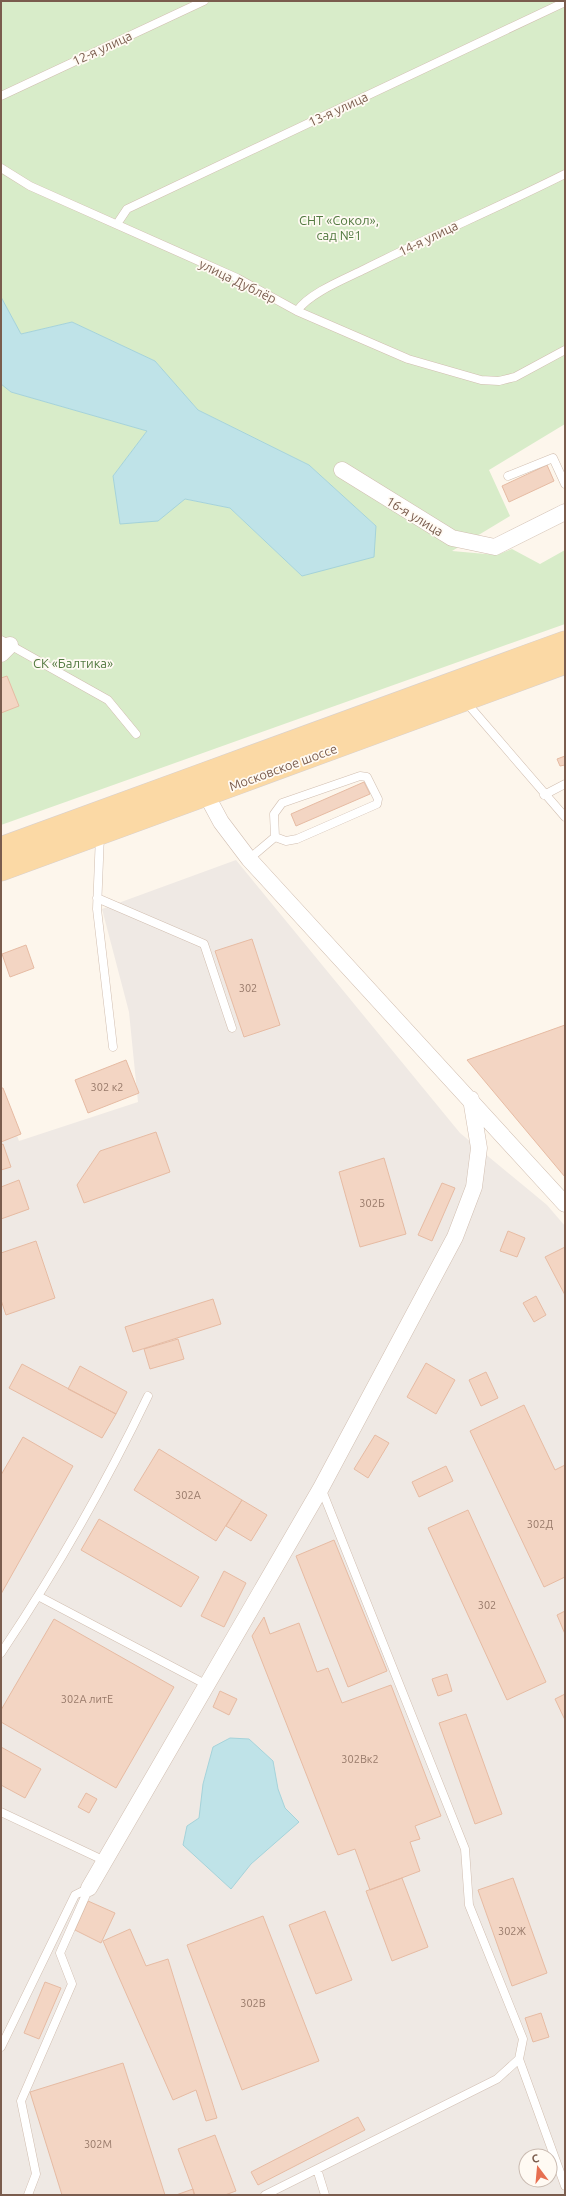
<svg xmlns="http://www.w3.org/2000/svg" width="566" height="2196" viewBox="0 0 566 2196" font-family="Ubuntu,sans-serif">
  <rect width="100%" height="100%" fill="#fdf6ec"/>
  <path fill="#efe9e4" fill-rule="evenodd" d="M236,860L460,1133L547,1205L565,1226V2195H1V1091L19,1141L138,1102L129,1012L102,909ZM526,2156H550V2180H526Z"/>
  <path fill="#d8ecc9" d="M1,1H565V424L489,470L510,516L452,551L497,555L512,549L540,564L565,550V624L1,825V384L11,392L147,431L113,476L158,521L184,499L230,508L302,576L376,526L309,465L198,410L155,361L72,322L21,334L1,297Z"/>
  <path fill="#bfe3e8" stroke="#a5d3da" d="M1,297L21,334L72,322L155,361L198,410L309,465L376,526L374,557L302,576L230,508L185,499L158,521L120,524L113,476L147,431L11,392L1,384Z
    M230,1738L249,1739L273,1761L278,1789L285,1808L299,1822L251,1864L231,1889L183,1845L187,1826L199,1818L203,1784L213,1747Z"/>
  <path fill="#f3d5c3" stroke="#e6bba3" d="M547,465L554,481L509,502L502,486Z
    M7,676L19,706L1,713V678Z
    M565,756V765L560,766L557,759Z
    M364,782L370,794L296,826L291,814Z
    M252,939L280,1025L244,1037L215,951Z
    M26,945L34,968L10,977L2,954Z
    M565,1025V1177L467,1060Z
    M126,1060L139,1093L88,1113L75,1080Z
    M1,1088H3L21,1134L1,1142Z
    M156,1132L170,1172L84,1203L77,1185L100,1151Z
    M3,1144L11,1167L1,1170V1145Z
    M384,1158L406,1234L360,1247L339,1172Z
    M19,1180L29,1209L1,1219V1187Z
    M442,1183L455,1188L432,1241L418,1235Z
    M508,1231L525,1238L517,1257L500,1251Z
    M36,1241L55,1298L6,1315L1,1300V1253Z
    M565,1247V1295L545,1257Z
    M536,1296L546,1315L534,1322L523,1303Z
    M213,1299L221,1324L133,1352L125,1327Z
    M178,1339L184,1359L150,1369L144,1349Z
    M426,1363L455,1380L436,1414L407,1397Z
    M22,1364L116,1414L102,1438L9,1388Z
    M80,1366L127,1392L116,1414L68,1389Z
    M486,1372L498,1398L481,1406L469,1380Z
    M524,1405L555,1470L565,1465V1577L544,1587L470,1431Z
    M375,1435L389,1443L368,1478L354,1469Z
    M23,1437L73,1466L1,1594V1475Z
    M159,1449L242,1500L216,1541L134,1490Z
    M446,1466L453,1481L419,1497L412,1482Z
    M242,1500L267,1515L251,1541L226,1526Z
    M468,1510L546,1682L507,1700L428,1528Z
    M99,1519L199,1577L181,1607L81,1550Z
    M334,1540L387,1671L348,1687L296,1556Z
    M224,1571L246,1583L224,1627L201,1616Z
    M565,1611V1634L557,1615Z
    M264,1617L270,1634L299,1623L317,1672L328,1668L342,1703L391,1685L441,1816L415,1826L420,1839L410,1842L420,1871L370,1890L355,1849L338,1855L252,1636Z
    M54,1619L174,1687L116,1788L1,1722V1710Z
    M447,1674L452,1691L438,1696L432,1679Z
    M220,1691L237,1699L229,1715L213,1707Z
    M565,1694V1720L555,1699Z
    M466,1714L502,1814L475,1824L439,1723Z
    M1,1747L41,1769L25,1798L1,1785Z
    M86,1793L97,1799L89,1813L78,1807Z
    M402,1878L428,1947L392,1961L366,1891Z
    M513,1878L547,1973L512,1986L478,1890Z
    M88,1901L115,1913L101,1943L75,1930Z
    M325,1911L352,1980L316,1994L289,1925Z
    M263,1916L319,2061L242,2090L187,1945Z
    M130,1929L146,1966L168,1959L217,2118L206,2121L196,2090L173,2100L103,1941Z
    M45,1982L61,1988L39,2039L24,2033Z
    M541,2013L549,2037L533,2042L525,2018Z
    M123,2063L165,2195H62L30,2092Z
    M358,2117L365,2130L258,2185L251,2172Z
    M215,2135L236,2191L225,2195H195L178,2149Z
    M193,2189L194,2195H176Z"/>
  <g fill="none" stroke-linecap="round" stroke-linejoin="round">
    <defs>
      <path id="service" d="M1,96L204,1
        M1,168L30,186L237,278L297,311L408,359L481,380L499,381L515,377L565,350
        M117,224L127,209L565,2
        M297,311C309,293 345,279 365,269C431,236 499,207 565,174
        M508,476L553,458L565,484
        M1,640L108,700L136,734
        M465,701L565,817
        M360,776L367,777L378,799L377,804L297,839L286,841L275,837L274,814L282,803Z
        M544,795L565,784
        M100,835L97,909L113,1047
        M249,859L275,837
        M97,898L204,944L232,1028
        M38,1596L207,1685
        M1,1653C56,1571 105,1485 148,1396
        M1,1812L105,1861
        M1,2047L75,1895L89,1888
        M519,2059L565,2186
        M317,2169L325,2195
        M28,2195L36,2174L21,2101L72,1984L60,1953L89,1888
        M265,2195L497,2079L519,2059L523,2039L469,1905L465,1849L321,1488"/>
      <path id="minor" d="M342,470L452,538L495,547L565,512
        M1,654L10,645
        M207,796L221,822L249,859L565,1204
        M89,1888L321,1488L455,1237L474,1187L479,1148L471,1099"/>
      <path id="primary" d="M1,848L565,642
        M1,870L565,663"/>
    </defs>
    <use href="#service" stroke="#d1beb0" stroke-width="9"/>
    <use href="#minor" stroke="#d1beb0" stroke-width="17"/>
    <use href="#primary" stroke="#dad1cd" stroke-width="23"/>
    <use href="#service" stroke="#fff" stroke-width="8"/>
    <use href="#minor" stroke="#fff" stroke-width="16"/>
    <use href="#primary" stroke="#fbd9a5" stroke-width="22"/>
  </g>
  <g text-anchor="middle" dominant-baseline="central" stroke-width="3.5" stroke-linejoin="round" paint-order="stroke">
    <g font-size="11" fill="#987a6a">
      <text x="248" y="988">302</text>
      <text x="107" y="1087">302 к2</text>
      <text x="372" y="1203">302Б</text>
      <text x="188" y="1495">302А</text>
      <text x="540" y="1524">302Д</text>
      <text x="487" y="1605">302</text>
      <text x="87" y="1699">302А литЕ</text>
      <text x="360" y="1759">302Вк2</text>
      <text x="512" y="1931">302Ж</text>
      <text x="253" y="2003">302В</text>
      <text x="98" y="2144">302М</text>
    </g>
    <g font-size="13" fill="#7a5c4d" stroke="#fffaf3">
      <text transform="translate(102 48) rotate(-25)">12-я улица</text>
      <text transform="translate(338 109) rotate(-25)">13-я улица</text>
      <text transform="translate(428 238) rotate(-26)">14-я улица</text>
      <text transform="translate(238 281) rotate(26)">улица Дублёр</text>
      <text transform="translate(415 516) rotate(31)">16-я улица</text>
      <text transform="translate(283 767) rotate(-20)">Московское шоссе</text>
    </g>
    <g font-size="13" fill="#537a41" stroke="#fffaf3">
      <text x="339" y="220">СНТ «Сокол»,<tspan x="339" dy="15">сад №1</tspan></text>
      <text x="73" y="663">СК «Балтика»</text>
    </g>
  </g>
  <rect width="566" height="2196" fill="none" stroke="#7a5c4d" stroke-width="4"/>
  <g transform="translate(538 2168) rotate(344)"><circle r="19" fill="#fffaf3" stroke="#cabbb1"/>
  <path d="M0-3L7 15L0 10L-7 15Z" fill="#e76f51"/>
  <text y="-6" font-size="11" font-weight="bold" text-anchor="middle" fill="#7a5c4d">С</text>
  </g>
</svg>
